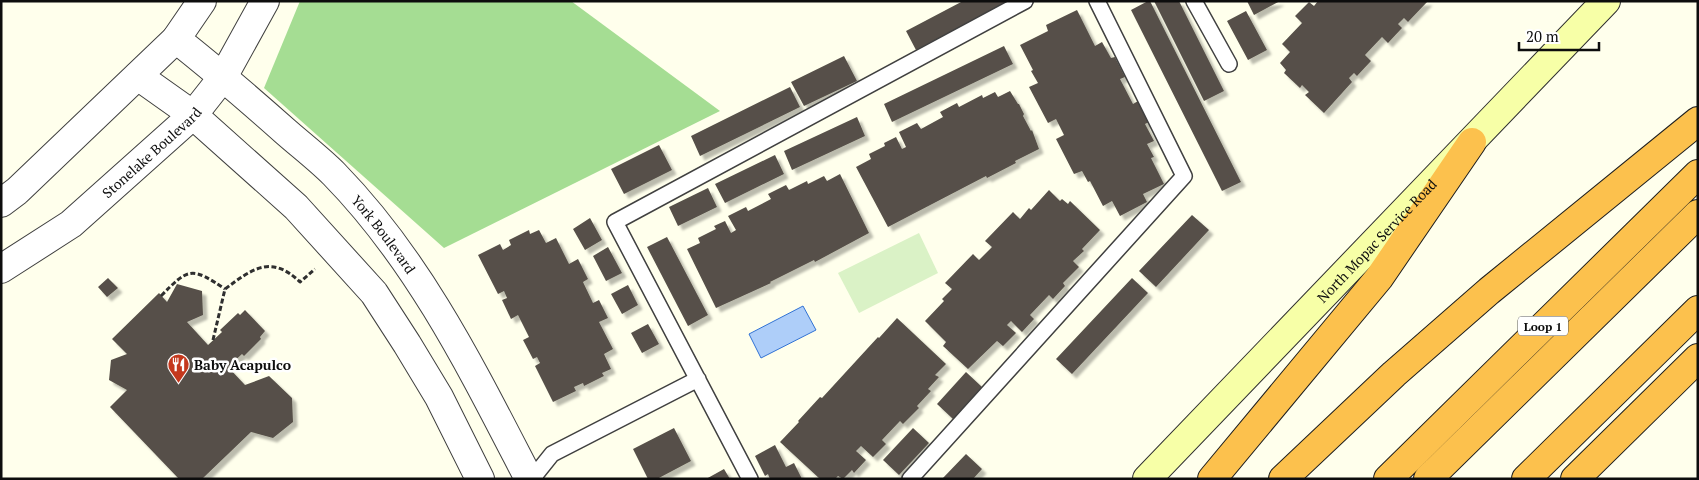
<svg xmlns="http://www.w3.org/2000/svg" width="1699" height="480" viewBox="0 0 1699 480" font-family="'PT Serif',serif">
  <defs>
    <filter id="shadow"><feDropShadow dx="4.5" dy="4.5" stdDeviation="1" flood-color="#0004"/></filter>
  </defs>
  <rect width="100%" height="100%" fill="#ffffec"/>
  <path fill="#a5dd93" d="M300,1H571L720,111L444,248L264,88Z"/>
  <path fill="#daf2c6" d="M919,233L938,273L859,313L838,273Z"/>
  <path fill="#aecef9" stroke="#3172d4" d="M803,306L816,330L761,358L749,334Z"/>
  <path fill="#565048" filter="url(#shadow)" d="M963,1H1009L916,50L906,31Z
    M1148,1H1150L1241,182L1222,191L1131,10Z
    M1154,1H1179L1224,91L1204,101Z
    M1247,1H1280L1254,15Z
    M1318,1H1428L1408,22L1404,18L1398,24L1402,28L1388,43L1382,37L1365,55L1371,61L1357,76L1354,73L1349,78L1352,82L1324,113L1305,95L1309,92L1302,85L1300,88L1284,73L1286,70L1280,63L1290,52L1282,44L1302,23L1295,16L1309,2L1314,6Z
    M1077,10L1095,46L1102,42L1111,58L1115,57L1125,77L1120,79L1133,104L1138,101L1149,122L1145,124L1154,141L1147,144L1154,157L1151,158L1164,184L1143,194L1147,202L1120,216L1112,201L1103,206L1090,181L1088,182L1082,171L1074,174L1056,139L1064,135L1056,119L1048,123L1029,87L1038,83L1031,71L1033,70L1020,45L1048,31L1046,25Z
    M1246,11L1267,50L1248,60L1227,21Z
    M1004,46L1013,64L892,122L884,104Z
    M844,56L857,81L804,106L791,82Z
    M790,87L800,107L700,156L691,136Z
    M1010,91L1018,104H1019L1024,114L1023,116L1031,131L1032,130L1039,149L1015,161L1016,163L987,178L986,176L888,227L856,167L871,159L869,154L885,146L884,143L896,137L902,149L906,147L899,132L917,123L921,129L943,117L940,112L957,103L959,107L982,95L983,98L995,92L998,97Z
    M857,117L865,136L792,170L784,151Z
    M659,145L672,170L624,194L611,169Z
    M775,155L784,174L725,203L715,184Z
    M840,174L869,233L815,262L814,260L770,282L771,283L716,308L687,249L700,243L698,238L716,229L714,226L725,221L731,233L736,230L728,216L746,207L748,211L771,199L768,194L786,185L789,190L807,181L808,184L824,176L827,181Z
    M708,188L717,207L678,226L669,207Z
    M1049,190L1060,201L1062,199L1068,204L1070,201L1100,230L1082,249L1084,251L1073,261L1079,267L1063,283L1065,286L1053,299L1049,295L1030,315L1034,319L1022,332L1011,321L1007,325L1016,333L1003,346L997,341L968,369L943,346L946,342L925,321L944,301L942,299L952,289L945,283L973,254L979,260L992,247L985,241L1013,212L1020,219L1029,208L1031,210Z
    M1192,215L1209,230L1156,287L1139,271Z
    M590,218L602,240L585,250L573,229Z
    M529,230L530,234L539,230L546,243L556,238L569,264L578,259L588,279L583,282L593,303L599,300L608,318L599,322L613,349L604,354L611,369L602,373L604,376L584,386L583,383L574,387L576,391L553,402L535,366L540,363L537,357L533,359L523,340L529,337L518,315L511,319L502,300L507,298L504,291L498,294L478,255L500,244L503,250L511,245L509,240Z
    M667,237L708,315L688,326L647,247Z
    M608,247L622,273L606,281L593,256Z
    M108,278L118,288L107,297L98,287Z
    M1132,278L1148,293L1072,374L1056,359Z
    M177,284L202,291L203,315L187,322L208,345L222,332L220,330L238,313L240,315L245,310L265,331L260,337L261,339L244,356L242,354L228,367L245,385L269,376L292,398L293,422L273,438L251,432L202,479H179L110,407L127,390L109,380L111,360L127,354L112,339L159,293L167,302Z
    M628,285L638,305L622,314L611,294Z
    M897,318L946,364L935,375L939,377L928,389L931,391L917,406L919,408L903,424L900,421L882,440L886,444L873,457L861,446L856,451L866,460L854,473L852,470L843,479L838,476L835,479H820L780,442L799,422L798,421L820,397L822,398L878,337L879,338Z
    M648,324L659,344L642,353L631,333Z
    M966,372L982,387L953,419L937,404Z
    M674,428L691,461L657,479H648L633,449Z
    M913,428L929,443L899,475L883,460Z
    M775,445L786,467L794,463L802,479H770L768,474L765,476L755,456Z
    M966,454L982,469L973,479H942Z
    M724,469L730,479H706Z"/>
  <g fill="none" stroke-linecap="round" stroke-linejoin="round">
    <defs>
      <path id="lane" d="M1194,1L1229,64
        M532,479L552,454L698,379
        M750,479L615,222L1025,1
        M910,479L1184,176L1097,1"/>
      <g id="street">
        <path id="s1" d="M176,39C214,69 250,100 286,132C302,146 319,159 334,174C420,262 473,371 529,479"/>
        <path d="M138,76L193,115L296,207L374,293L407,344L439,397L480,479"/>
        <path d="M1,203L17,191L176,39L202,1"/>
        <path id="s2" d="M1,269L71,224L193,115L223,77L265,1"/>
      </g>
      <g id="secondary">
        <path id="s3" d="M1147,479L1606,1"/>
      </g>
      <path id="highway" d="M1212,479L1379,278L1472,142
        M1283,479L1394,374L1489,291L1698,121
        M1388,479L1698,174
        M1428,479L1698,214
        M1526,479L1698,310
        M1575,479L1698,358"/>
    </defs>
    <use href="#lane" stroke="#404040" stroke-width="18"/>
    <use href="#street" stroke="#404040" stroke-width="30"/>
    <use href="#secondary" stroke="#2f2f2f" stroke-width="30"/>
    <use href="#highway" stroke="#1e1e1e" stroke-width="30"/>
    <path stroke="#2f2f2f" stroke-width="3" stroke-dasharray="5 2.5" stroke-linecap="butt" d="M161,296C189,267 192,267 225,289
      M213,340L225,289C252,269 271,254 300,282L315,269"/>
    <use href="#lane" stroke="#fff" stroke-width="15"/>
    <use href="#street" stroke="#fff" stroke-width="28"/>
    <use href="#secondary" stroke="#f7ffa7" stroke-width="28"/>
    <use href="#highway" stroke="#fcc14d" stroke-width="28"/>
  </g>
  <defs>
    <symbol id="restaurant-pin" viewBox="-11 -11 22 30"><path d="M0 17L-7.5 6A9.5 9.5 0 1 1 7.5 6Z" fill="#c4381d" stroke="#fff"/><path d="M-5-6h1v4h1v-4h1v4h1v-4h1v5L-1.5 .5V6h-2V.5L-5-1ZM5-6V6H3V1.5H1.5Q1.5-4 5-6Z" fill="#fff"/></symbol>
  </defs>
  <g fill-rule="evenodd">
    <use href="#restaurant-pin" x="166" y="352" width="25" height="34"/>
  </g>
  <g text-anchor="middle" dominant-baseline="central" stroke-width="5" stroke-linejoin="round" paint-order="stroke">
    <rect fill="#fff" stroke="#565656" stroke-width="1" x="1518" y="316.5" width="50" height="19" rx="4"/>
    <g font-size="12" font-weight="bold" fill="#0d0d0d">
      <text x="1543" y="326">Loop 1</text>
    </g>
    <g font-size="14" fill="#0d0d0d" stroke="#fff">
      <text stroke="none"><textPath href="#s2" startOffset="191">Stonelake Boulevard</textPath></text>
      <text stroke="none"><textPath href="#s1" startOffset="286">York Boulevard</textPath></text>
      <text stroke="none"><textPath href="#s3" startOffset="331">North Mopac Service Road</textPath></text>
    </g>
    <g font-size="14" font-weight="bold" fill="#0d0d0d" stroke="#fff" text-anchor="start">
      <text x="194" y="364">Baby Acapulco</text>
    </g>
  </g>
  <rect width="1699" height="480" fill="none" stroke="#0d0d0d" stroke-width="5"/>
  <path d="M1519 42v8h80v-8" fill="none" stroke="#0d0d0d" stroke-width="2.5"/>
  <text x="1526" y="42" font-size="15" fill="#0d0d0d" stroke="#ffffff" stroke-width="4" paint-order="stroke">20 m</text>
</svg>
